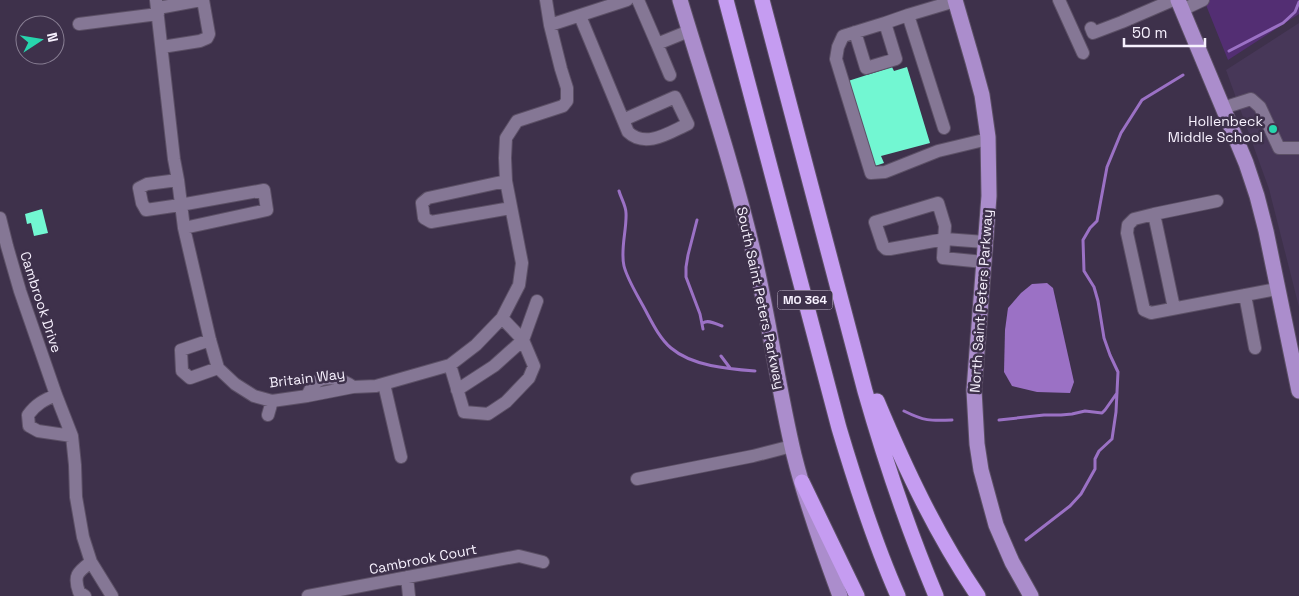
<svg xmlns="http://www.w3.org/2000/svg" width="1299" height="596" viewBox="0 0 1299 596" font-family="'Space Grotesk',sans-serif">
  <rect width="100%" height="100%" fill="#3e314b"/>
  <path fill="#473758" d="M1299,23V307L1269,189L1226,70Z"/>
  <path fill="#532e73" d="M1204,0H1299V14L1228,60Z"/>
  <path fill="#9b71c5" d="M1047,283L1053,288L1074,382L1070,393L1037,392L1012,386L1004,372L1005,330L1008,308L1021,293L1032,284Z"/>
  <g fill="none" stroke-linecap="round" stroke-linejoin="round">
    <path stroke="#9b71c5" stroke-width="3" d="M1229,51L1283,23L1295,12L1299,2
      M619,191C621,198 626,206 626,213C627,229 620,250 624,266C627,278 636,293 642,304C650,318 658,337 671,348C692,366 728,369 755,371
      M697,220L688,255L686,267V277L700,314L703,329
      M703,323C708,319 716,324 722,326
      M721,356L730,368
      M904,411C924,421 930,421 952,420
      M999,420L1044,415H1061L1072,414L1085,411L1102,413L1105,410L1117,393
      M1026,540L1070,506L1081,494L1095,469V459L1099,451L1112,439L1116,412L1118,372L1110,355L1104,338L1098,301L1094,287L1084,271L1083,240L1090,228L1097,221L1107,167L1121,133L1142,100L1183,75"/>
  </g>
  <path fill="#72f7d2" d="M892,67L894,71L907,67L930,143L881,156L884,163L875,166L848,81Z
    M42,209L48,233L34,236L31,223L27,224L25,214Z"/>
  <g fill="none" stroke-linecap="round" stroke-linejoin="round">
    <defs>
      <path id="minor" d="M156,0L174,159L178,180L184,228L210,340L218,368L235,384L254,396L272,401L307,396L353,387L376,386L450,365L476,345L502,318L519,285L522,263L506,181L505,158L506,138L517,121L563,106L567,101V88L561,69L550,25L546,0
        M638,0L657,44L689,31
        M1059,0L1083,53
        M158,8L201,0
        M1182,10L1203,0
        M580,16L628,132C646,149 670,132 688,124L675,97L623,120
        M885,23L843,36L838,47L836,59L871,173L885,172L938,151L988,139
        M79,24L158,14
        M550,25L627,0
        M1091,28L1093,33L1122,22L1173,0
        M855,32L866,68L896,59L885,23L908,15
        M657,44L670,75
        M162,47L200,41L207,38L209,34L203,0
        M1223,108L1251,99L1260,107L1279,148H1299
        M944,128L908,15L955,1
        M178,180L147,184L139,188L142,203L146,210L180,205L264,190L267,210L184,228
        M506,181L428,198L422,203L424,218L431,222L511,208
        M1154,214L1217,201
        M0,218L7,246L20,291L56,395L72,436L75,465L76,497L83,537L91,562L112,596
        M984,262L943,258L945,226L938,203L875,222L883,246L886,249H890L945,239L985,242
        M1245,295L1255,348
        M1174,308L1154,214L1134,219L1128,225L1127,233L1144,310L1151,313L1277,289
        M210,340L181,350L182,371L190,378L218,368
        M450,365L464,412L488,414L506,402L529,378L534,366L523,340L502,318
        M384,384L401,457
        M457,390L494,366L523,340L537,301
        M56,395C44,400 36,404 28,415L29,426L38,431L72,436
        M307,396C309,392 312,385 315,383C326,374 343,379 353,387
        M268,415L272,401
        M637,479L753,456L792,446
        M407,577L409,596
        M85,596L79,592C73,575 78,572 91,562
        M308,596L519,556L543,562"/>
      <path id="major" d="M680,0C705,83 733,166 753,251C769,319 778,388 794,455C806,503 823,550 840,596
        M955,0L973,62L982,95L988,137L989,196L974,390L977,444L981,470L996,525L1012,562L1031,596
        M1178,0L1246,163L1257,196L1266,231L1299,391"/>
      <path id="highway" d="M726,0L839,428C856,485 874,542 898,596
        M762,0L865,391C885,461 908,529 936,596
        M877,401C906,470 936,534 978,596
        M802,482L857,596"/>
    </defs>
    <use href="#minor" stroke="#5c5066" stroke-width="14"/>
    <use href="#major" stroke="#5c5066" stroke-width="17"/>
    <use href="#highway" stroke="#5c5066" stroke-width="17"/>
    <use href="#minor" stroke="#857795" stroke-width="12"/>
    <use href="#major" stroke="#ab8dcc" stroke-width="15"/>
    <use href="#highway" stroke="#c59cf1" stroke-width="15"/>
  </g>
  <circle fill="#27d5ad" stroke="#3e314b" stroke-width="2" cx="1273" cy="129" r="5"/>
  <g text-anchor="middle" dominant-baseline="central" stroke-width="5" stroke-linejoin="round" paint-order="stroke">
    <rect fill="#3e314b" stroke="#c0b7c8" stroke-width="1" x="777.5" y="290.5" width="55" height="19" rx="4"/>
    <g font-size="12" font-weight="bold" fill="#f7f1fe">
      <text x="805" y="300">MO 364</text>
    </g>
    <g font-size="14" fill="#f7f1fe" stroke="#3e314b" text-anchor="end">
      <text x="1263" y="121">Hollenbeck<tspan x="1263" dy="16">Middle School</tspan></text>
    </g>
    <g font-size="14" fill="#f7f1fe" stroke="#3e314b">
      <text transform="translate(761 298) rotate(78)">South Saint Peters Parkway</text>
      <text transform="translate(981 301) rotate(-86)">North Saint Peters Parkway</text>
      <text transform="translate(41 302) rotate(72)">Cambrook Drive</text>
      <text transform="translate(307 378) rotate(-7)">Britain Way</text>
      <text transform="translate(423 559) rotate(-11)">Cambrook Court</text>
    </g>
  </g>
  <g transform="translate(40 40) rotate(78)"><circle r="24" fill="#3e314b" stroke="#887e93"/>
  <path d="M0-4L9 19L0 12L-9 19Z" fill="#27d5ad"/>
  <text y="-8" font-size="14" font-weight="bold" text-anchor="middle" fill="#f7f1fe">N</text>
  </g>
  <path d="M1124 38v8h81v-8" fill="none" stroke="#f7f1fe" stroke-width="2.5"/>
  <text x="1132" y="38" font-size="15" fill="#f7f1fe" stroke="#3e314b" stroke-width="4" paint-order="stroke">50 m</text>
</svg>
